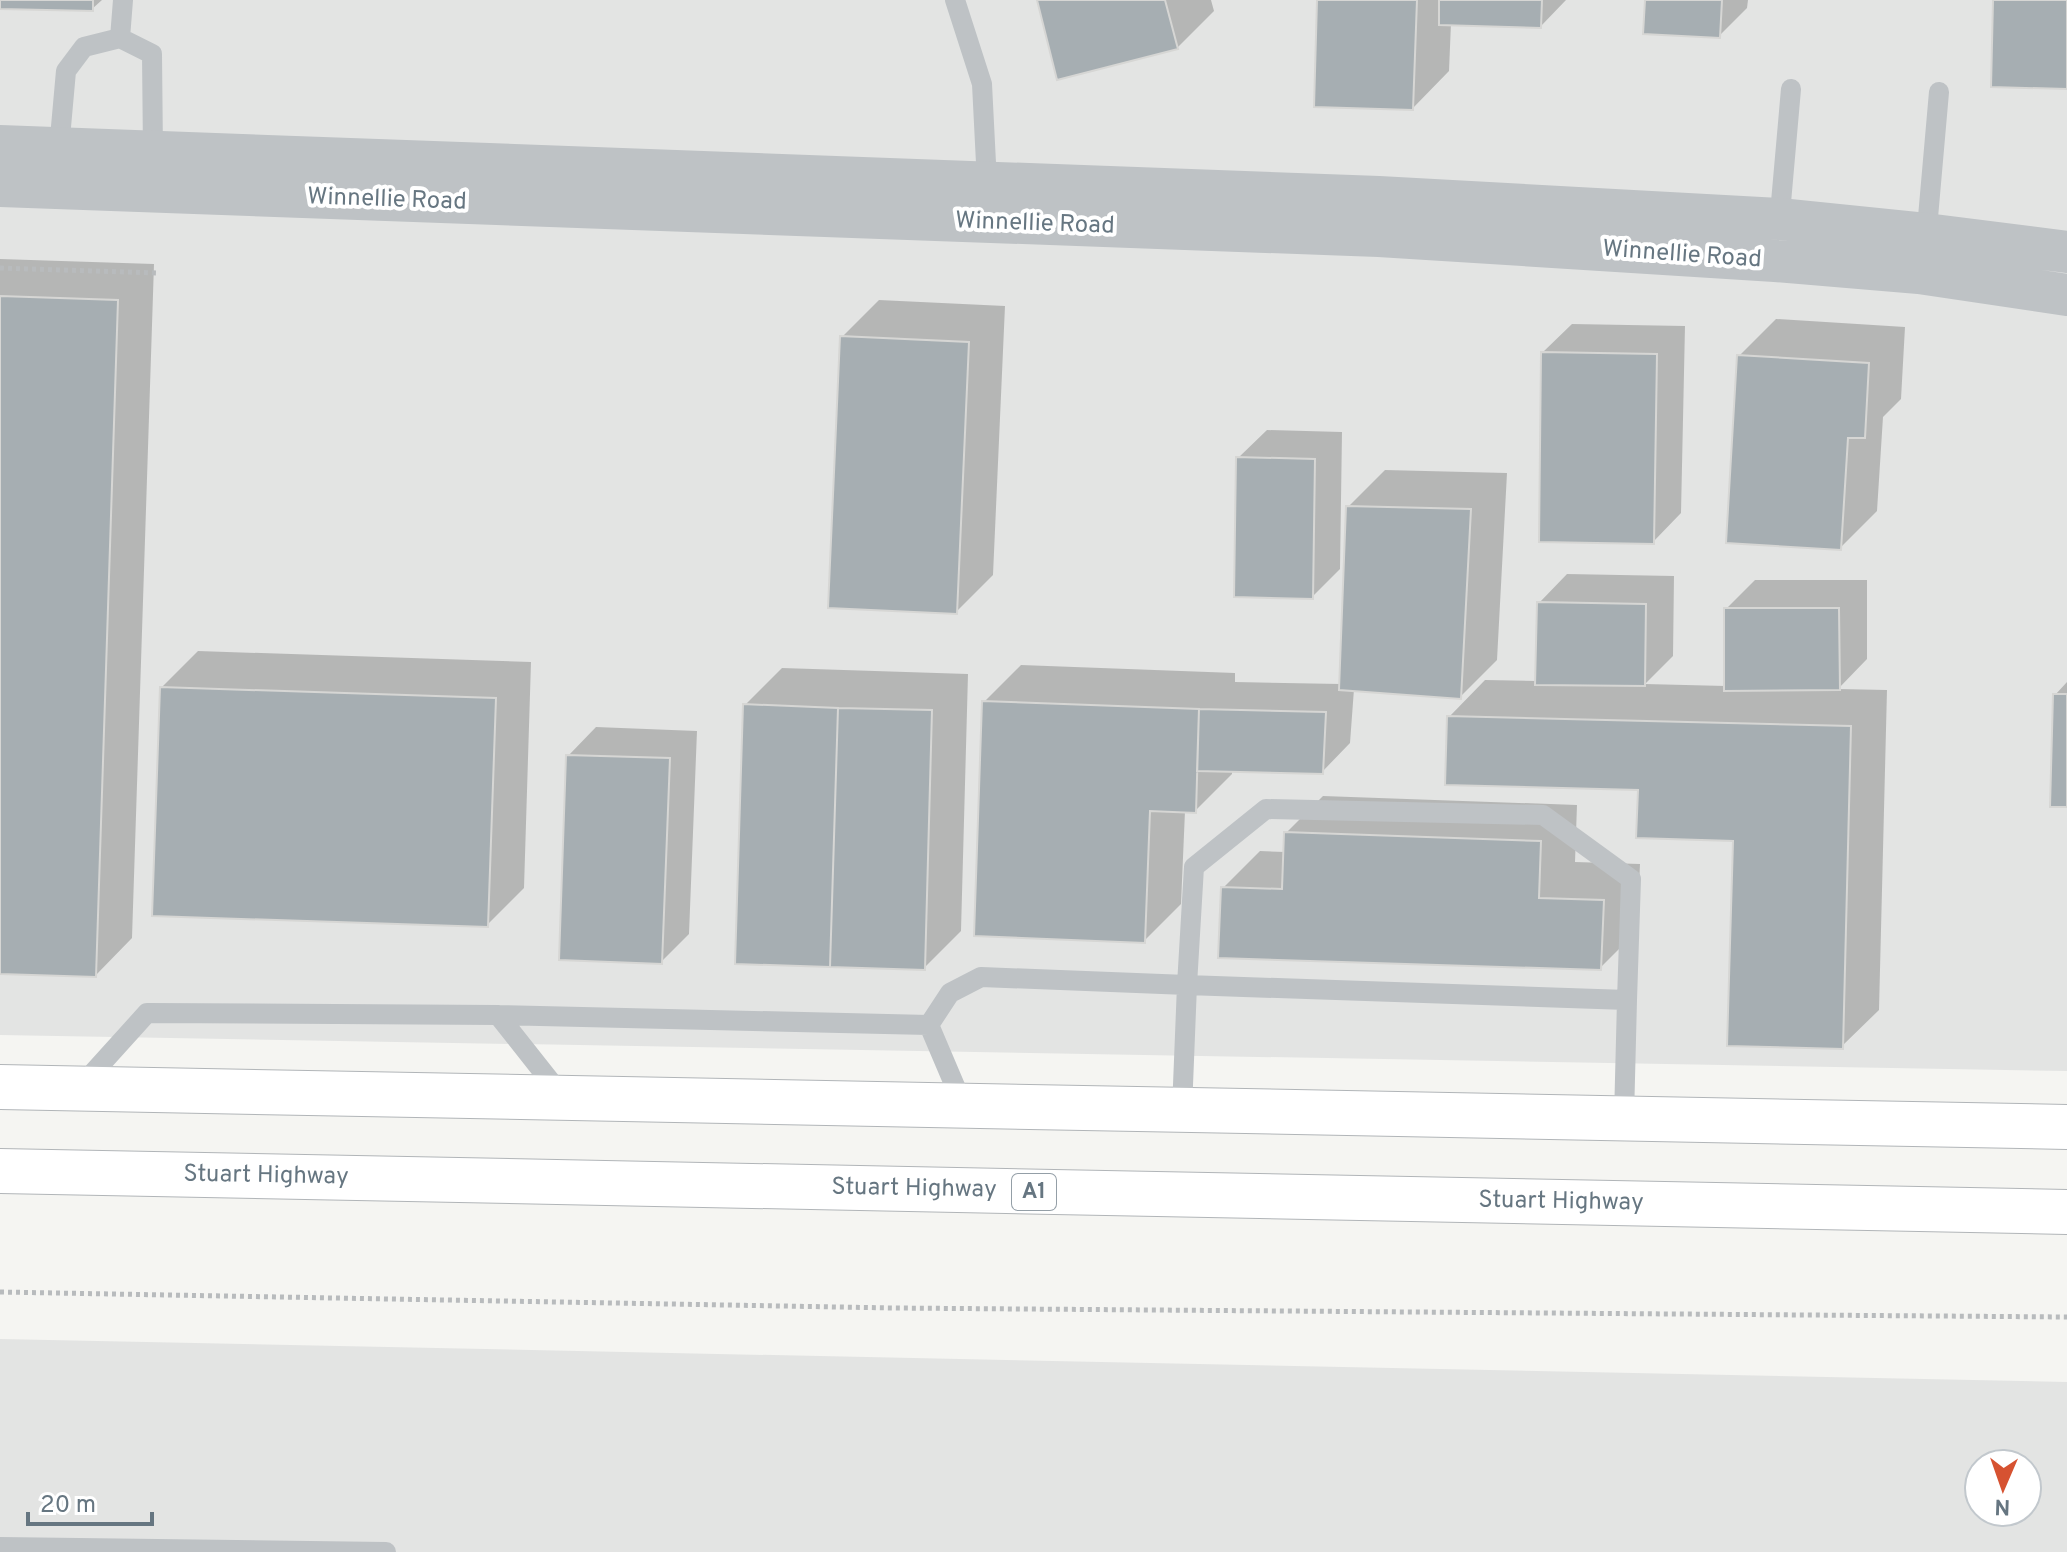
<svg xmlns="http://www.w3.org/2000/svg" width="2067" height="1552" viewBox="0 0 2067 1552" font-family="Overpass,sans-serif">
  <rect width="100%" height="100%" fill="#f5f5f2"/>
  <path fill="#e3e4e3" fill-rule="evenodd" d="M0,0H2067V1071L0,1035Z
    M0,1339L2067,1382V1552H0ZM1979,1464H2027V1512H1979Z"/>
  <path fill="#0003" d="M0,0H102L92,9L0,7Z
    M1039,0H1211L1214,11L1177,48Z
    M1319,0H1566L1541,26L1451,23L1449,71L1413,108Z
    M1647,0H1748L1747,8L1719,36Z
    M0,259L154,264L132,938L96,975L0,972Z
    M879,300L1005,306L993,575L956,612L842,337Z
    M1776,319L1905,327L1901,399L1883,417L1877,511L1840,548L1739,356Z
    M1572,324L1685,326L1681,513L1653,542L1543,352Z
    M1267,430L1342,432L1340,569L1312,597L1238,458Z
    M1385,470L1507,473L1497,660L1460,697L1354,689L1350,743L1322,772L1232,770V774L1195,811H1185L1181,904L1144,941L984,702L1021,665L1235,673V682L1341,684L1348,507Z
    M1567,574L1674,576L1673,656L1645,684L1726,686V609L1755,580H1867V659L1838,689L1887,690L1879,1010L1842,1046L1735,839L1640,788L1449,717L1485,680L1537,681L1539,603Z
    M198,651L531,662L524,888L487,925L162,687Z
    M782,668L968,674L961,931L924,968L745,705Z
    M2067,682V805L2055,695Z
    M596,727L697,731L689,934L661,962L568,756Z
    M1323,796L1577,805L1575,862L1640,864L1637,931L1600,968L1223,888L1260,851L1285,852L1286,833Z"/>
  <path fill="#a6aeb2" stroke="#d6d6d4" stroke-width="2" d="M0,0H93V11L0,9Z
    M1037,0H1165L1178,49L1057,80Z
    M1317,0H1417L1413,110L1314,107Z
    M1439,0H1542L1541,28L1439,25Z
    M1645,0H1722L1720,38L1643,34Z
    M1993,0H2067V89L1991,87Z
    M0,296L118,300L96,977L0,974Z
    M840,336L969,342L957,614L828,608Z
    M1541,352L1657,354L1654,544L1539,542Z
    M1737,355L1869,363L1865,438H1848L1841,550L1726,543Z
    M1236,457L1315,459L1313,599L1234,597Z
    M1346,506L1471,509L1461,699L1339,690Z
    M1537,602L1646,604L1645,686L1535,685Z
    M1724,608H1839L1840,690L1724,691Z
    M160,687L496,698L488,927L152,916Z
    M2053,694H2067V807H2050Z
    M982,701L1199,709L1196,813L1150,811L1145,943L974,936Z
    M743,704L838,708L830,967L735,964Z
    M838,708L932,710L925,970L830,967Z
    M1199,709L1326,712L1323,774L1197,771Z
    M1447,716L1851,726L1843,1049L1727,1046L1733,841L1636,838L1638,790L1445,785Z
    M566,755L670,758L662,964L559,960Z
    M1284,832L1541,841L1539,898L1604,900L1601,970L1218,958L1221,887L1282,889Z"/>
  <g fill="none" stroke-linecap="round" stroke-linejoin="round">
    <defs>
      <path id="highway" d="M0,1087L2067,1127
        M0,1171L2067,1212"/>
    </defs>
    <use href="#highway" stroke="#b1b5b8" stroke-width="46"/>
    <path stroke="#b8bbbd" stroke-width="5" stroke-dasharray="4 4" stroke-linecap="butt" d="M0,268L159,273
      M0,1292L893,1308L2067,1317"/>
    <path stroke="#bec2c5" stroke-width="20" d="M955,0L982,84L987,183
      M120,38L152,54L153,153
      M59,149L66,71L84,47L120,38L123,0
      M1779,225L1791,89
      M1926,240L1939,92
      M498,1015L562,1096
      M929,1025L963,1105
      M82,1085L147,1013L498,1015L929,1025L950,993L981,977L1187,985L1194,867L1266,809L1543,815L1631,879L1627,1000
      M1182,1110L1187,985L1627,1000L1624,1118
      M0,1547L386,1552"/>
    <path stroke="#bec2c5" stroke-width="42" d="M0,146L1379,197L1779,219L1926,234L2067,252
      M0,186L1379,236L1775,261L1919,273L2067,295"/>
    <use href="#highway" stroke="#fff" stroke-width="44"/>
  </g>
  <g text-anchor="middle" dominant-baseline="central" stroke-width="8" stroke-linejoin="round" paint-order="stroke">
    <rect fill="#fff" stroke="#949fa7" stroke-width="2" x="1012" y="1174" width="44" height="36" rx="6"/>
    <g font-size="22" font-weight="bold" fill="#667681">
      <text x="1034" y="1192">A1</text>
    </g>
    <g font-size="24" fill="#667681" stroke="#fff">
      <text transform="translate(387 200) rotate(2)">Winnellie Road</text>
      <text transform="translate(1035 224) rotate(2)">Winnellie Road</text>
      <text transform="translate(1682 255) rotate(4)">Winnellie Road</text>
      <text transform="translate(266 1176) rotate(1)">Stuart Highway</text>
      <text transform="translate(914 1189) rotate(1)">Stuart Highway</text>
      <text transform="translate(1561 1202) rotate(1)">Stuart Highway</text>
    </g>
  </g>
  <g transform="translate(2003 1488) rotate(182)"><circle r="38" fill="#ffffff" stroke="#c2c8cd" stroke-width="2"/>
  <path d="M0-6L14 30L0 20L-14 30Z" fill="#d65231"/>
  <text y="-12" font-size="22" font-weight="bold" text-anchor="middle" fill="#667681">N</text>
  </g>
  <path d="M28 1512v12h124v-12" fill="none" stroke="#667681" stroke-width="4"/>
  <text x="40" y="1512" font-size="24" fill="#667681" stroke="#ffffff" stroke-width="6" paint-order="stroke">20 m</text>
</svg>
